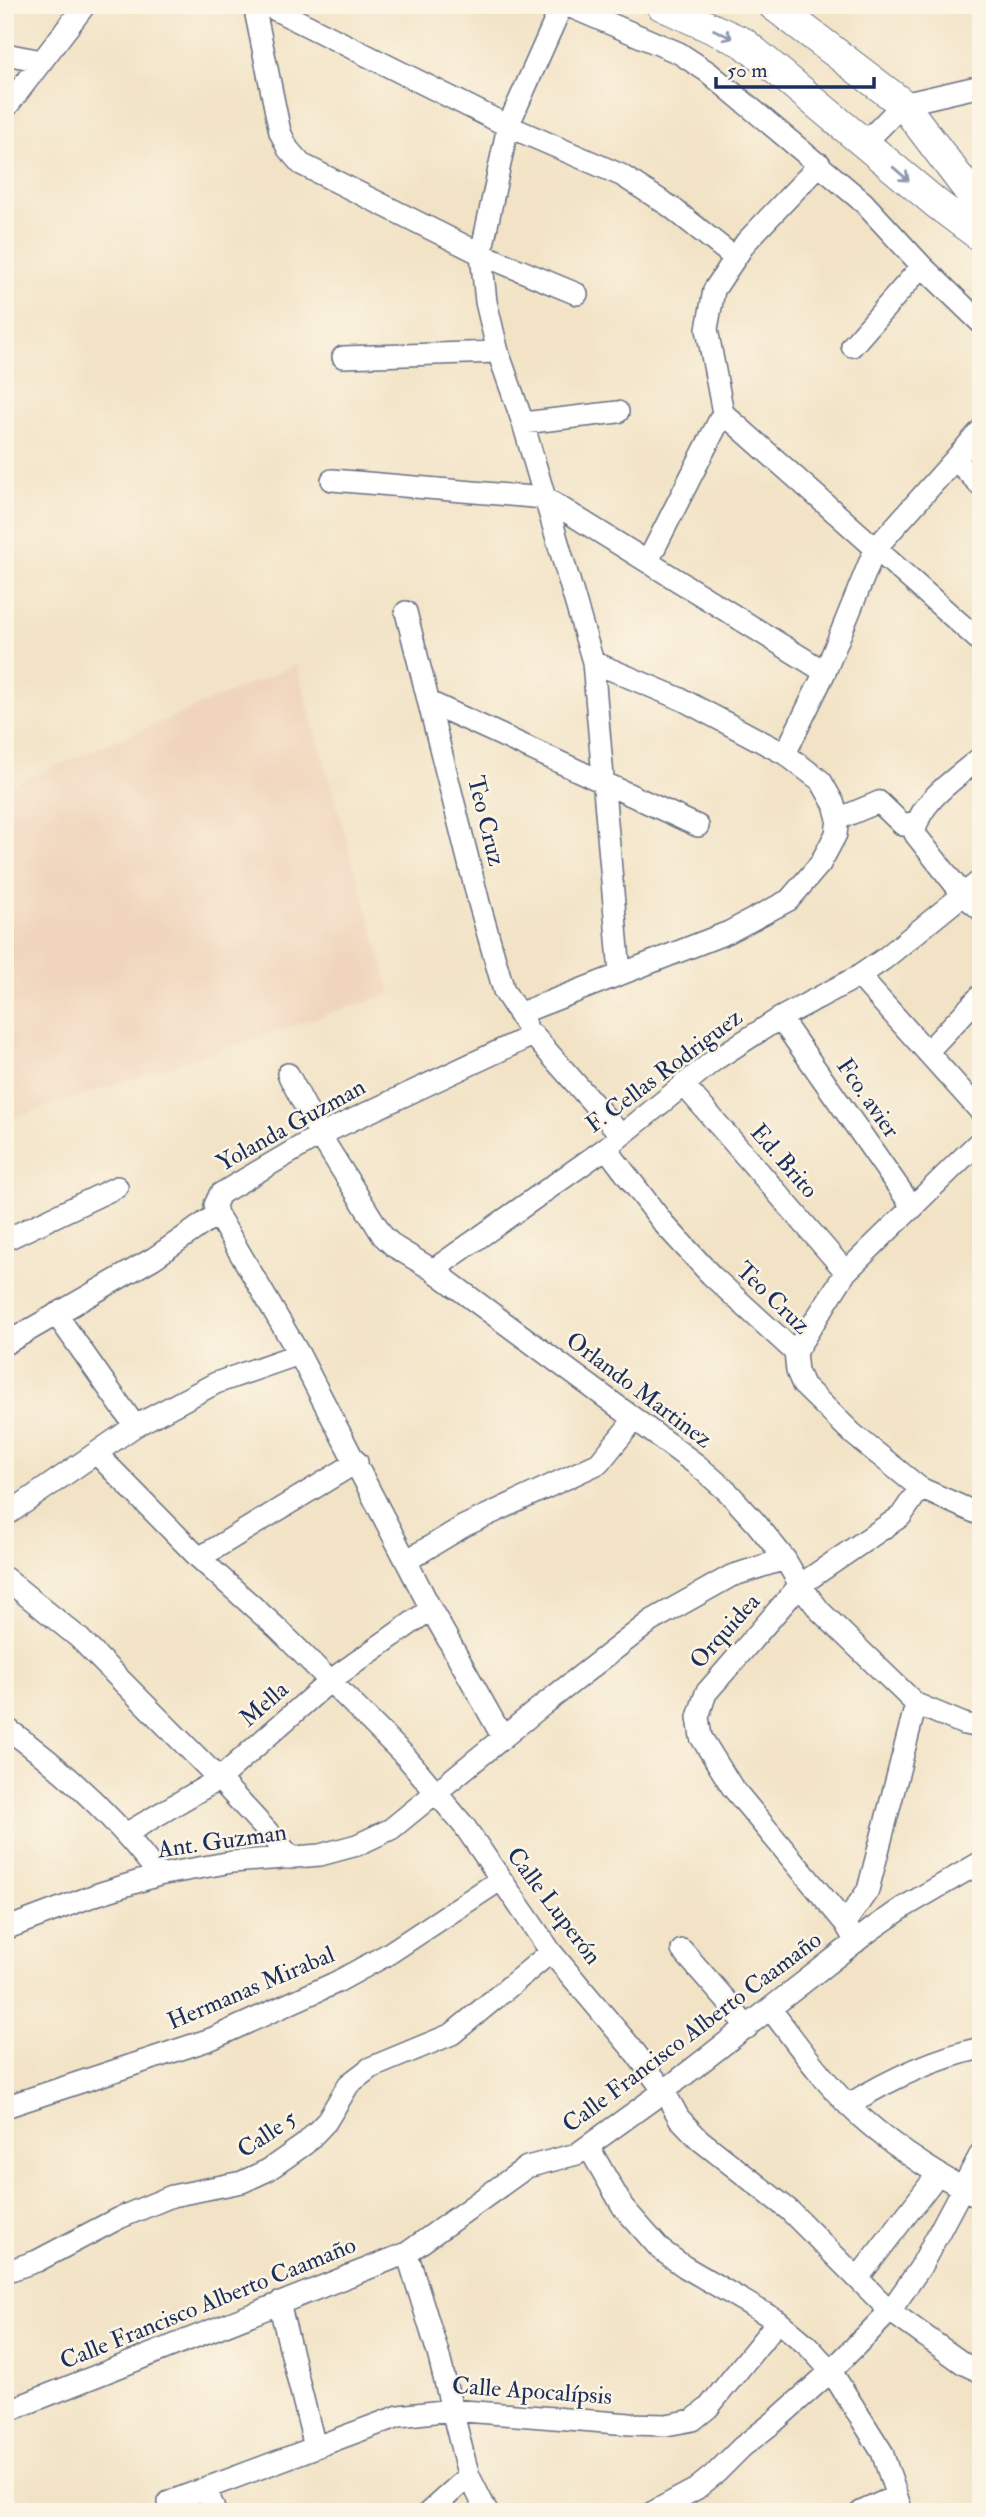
<svg xmlns="http://www.w3.org/2000/svg" width="986" height="2517" viewBox="0 0 986 2517" font-family="'IM FELL Double Pica',serif">
  <rect width="100%" height="100%" fill="#fcf5e5"/>
  <filter id="ink" filterUnits="userSpaceOnUse"><feTurbulence type="fractalNoise" baseFrequency=".0143" numOctaves="2"/><feDisplacementMap in="SourceGraphic" scale="14" xChannelSelector="R" yChannelSelector="G"/><feConvolveMatrix kernelMatrix="1 2 1 2 8 2 1 2 1" color-interpolation-filters="sRGB"/></filter>
  <filter id="wash" filterUnits="userSpaceOnUse"><feTurbulence type="fractalNoise" baseFrequency=".00686" numOctaves="4" result="noise"/><feDisplacementMap in="SourceGraphic" scale="28" xChannelSelector="R" yChannelSelector="G"/><feGaussianBlur stdDeviation="1.57" result="paint"/><feColorMatrix in="noise" values="0 0 0 0 0 0 0 0 0 0 0 0 0 0 0 0 0 1.4 0 .05"/><feComposite in="paint" operator="in"/></filter>
  <g filter="url(#wash)">
    <rect width="100%" height="100%" fill="#f2e3c6"/>
    <path fill="#f0d5bc" d="M296,665L391,993L5,1121V813L11,785Z"/>
  </g>
  <g filter="url(#ink)">
    <g fill="none" stroke-linecap="round" stroke-linejoin="round">
      <defs>
        <path id="street" d="M254,5L280,132L288,149L301,164L481,254L577,294
          M266,5L508,126L621,175L671,207L735,258
          M562,5L508,126L481,254L486,302L498,352L523,423L593,662L620,973
          M566,5L679,53L708,72L863,202L922,266L981,323
          M5,54L42,61
          M5,109L85,5
          M865,143L903,104L981,86
          M852,346L922,266
          M343,357L498,352
          M723,413L981,642
          M523,423L618,412
          M955,459L981,486
          M332,480L545,498L825,672
          M648,561L723,413L707,329L714,290L746,242L820,164
          M406,612L479,903L504,991L526,1025
          M429,702L698,826
          M785,754L825,672L875,549L981,430
          M981,757C958,777 917,802 915,834L964,896L981,910
          M838,819L879,802L903,825L916,822
          M859,976L981,1112
          M518,1014L729,932L789,900L820,864L836,834L838,819L834,804L821,781L785,754L683,700L593,662
          M780,1018L913,1208
          M927,1052L981,995
          M288,1074L320,1135L383,1236L395,1247L433,1270L697,1465L727,1491L756,1523L785,1559L800,1585L820,1611L916,1704L964,1724L981,1727
          M683,1084L846,1272
          M606,1148L664,1224L711,1275L795,1352L797,1371L803,1385L853,1434L920,1488L981,1515
          M5,1240L117,1187
          M433,1270L606,1148L713,1061L780,1018L859,976L884,959L981,880
          M56,1314L135,1426
          M5,1344L154,1258L217,1214
          M795,1352L846,1272L981,1140
          M96,1453L199,1558L278,1629L407,1758L465,1827L551,1952L634,2051L664,2091L679,2118L700,2140L789,2210L890,2311L964,2364L981,2372
          M5,1516L135,1426L216,1383L299,1354
          M199,1558L357,1462
          M406,1561L464,1526L599,1463L634,1420
          M5,1578L79,1638L219,1779L292,1858
          M5,1727C65,1770 114,1816 159,1875
          M503,1738L431,1609L299,1354L217,1214L215,1205L220,1194L320,1135L533,1035L621,1135
          M127,1833L219,1779L331,1680L431,1609
          M845,1923L868,1890L916,1704
          M5,1929L98,1894L159,1875L232,1862L320,1855L357,1845L391,1829L543,1705L651,1621L731,1576L785,1559
          M856,1942L845,1923L732,1787L701,1737L698,1717L706,1693L800,1585L901,1516L920,1488
          M682,1950L726,2000L747,2028
          M771,2010C796,2042 820,2077 849,2106C887,2143 933,2173 981,2198
          M848,2105C890,2079 932,2059 981,2048
          M5,2107L211,2039L337,1982L388,1954L500,1880
          M588,2146L623,2207L661,2250L685,2267L778,2321L808,2346L831,2371L882,2452L902,2512
          M407,2253L438,2353L465,2462L469,2476L487,2512
          M5,2272L37,2261L119,2218L172,2196L242,2182L268,2170L305,2144L326,2122L349,2084L370,2068L452,2034L551,1952
          M858,2278L938,2174
          M279,2303L315,2447
          M5,2412L407,2253L527,2167L577,2154L664,2091L872,1929L904,1907L981,1862
          M206,2488L215,2512
          M169,2502L399,2416L451,2410L630,2424L666,2425L693,2420L708,2408L778,2321
          M429,2512L469,2476
          M653,2512L696,2489L717,2472L742,2447L774,2422L831,2371L890,2311L920,2268L981,2153
          M861,2512L896,2496"/>
        <path id="secondary" d="M661,5L744,43L937,204L981,237
          M773,5L903,104L981,207"/>
      </defs>
      <use href="#street" stroke="#666e82" stroke-width="24"/>
      <use href="#secondary" stroke="#666e82" stroke-width="32"/>
      <use href="#street" stroke="#fff" stroke-width="21"/>
      <use href="#secondary" stroke="#fff" stroke-width="30"/>
    </g>
    <defs><path id="oneway-shaft" d="M-6 0H5M1.5-3L5.5 0L1.5 3" fill="none" stroke-width="1.6" stroke-linecap="round" stroke-linejoin="round" transform="scale(1.75)"/></defs>
    <g stroke="#8d97ae">
      <use href="#oneway-shaft" transform="translate(723 34) rotate(25)"/>
      <use href="#oneway-shaft" transform="translate(901 174) rotate(41)"/>
    </g>
  </g>
  <g text-anchor="middle" dominant-baseline="central" stroke-width="5" stroke-linejoin="round" paint-order="stroke">
    <g font-size="24" fill="#1b2f5e" stroke="#fcf5e5">
      <text transform="translate(486 821) rotate(76)">Teo Cruz</text>
      <text transform="translate(664 1071) rotate(-37)">F. Cellas Rodriguez</text>
      <text transform="translate(868 1098) rotate(55)">Fco. avier</text>
      <text transform="translate(291 1125) rotate(-29)">Yolanda Guzman</text>
      <text transform="translate(784 1161) rotate(49)">Ed. Brito</text>
      <text transform="translate(773 1298) rotate(44)">Teo Cruz</text>
      <text transform="translate(639 1390) rotate(37)">Orlando Martinez</text>
      <text transform="translate(725 1631) rotate(-48)">Orquidea</text>
      <text transform="translate(264 1704) rotate(-41)">Mella</text>
      <text transform="translate(222 1841) rotate(-8)">Ant. Guzman</text>
      <text transform="translate(554 1906) rotate(53)">Calle Luperón</text>
      <text transform="translate(251 1988) rotate(-23)">Hermanas Mirabal</text>
      <text transform="translate(692 2032) rotate(-37)">Calle Francisco Alberto Caamaño</text>
      <text transform="translate(267 2134) rotate(-34)">Calle 5</text>
      <text transform="translate(208 2303) rotate(-22)">Calle Francisco Alberto Caamaño</text>
      <text transform="translate(532 2391) rotate(4)">Calle Apocalípsis</text>
    </g>
  </g>
  <rect width="986" height="2517" fill="none" stroke="#fcf5e5" stroke-width="28"/>
  <path d="M716 77v10h158v-10" fill="none" stroke="#1b2f5e" stroke-width="3.5"/>
  <text x="727" y="77" font-size="21" fill="#1b2f5e" stroke="#fcf5e5" stroke-width="5" paint-order="stroke">50 m</text>
</svg>
